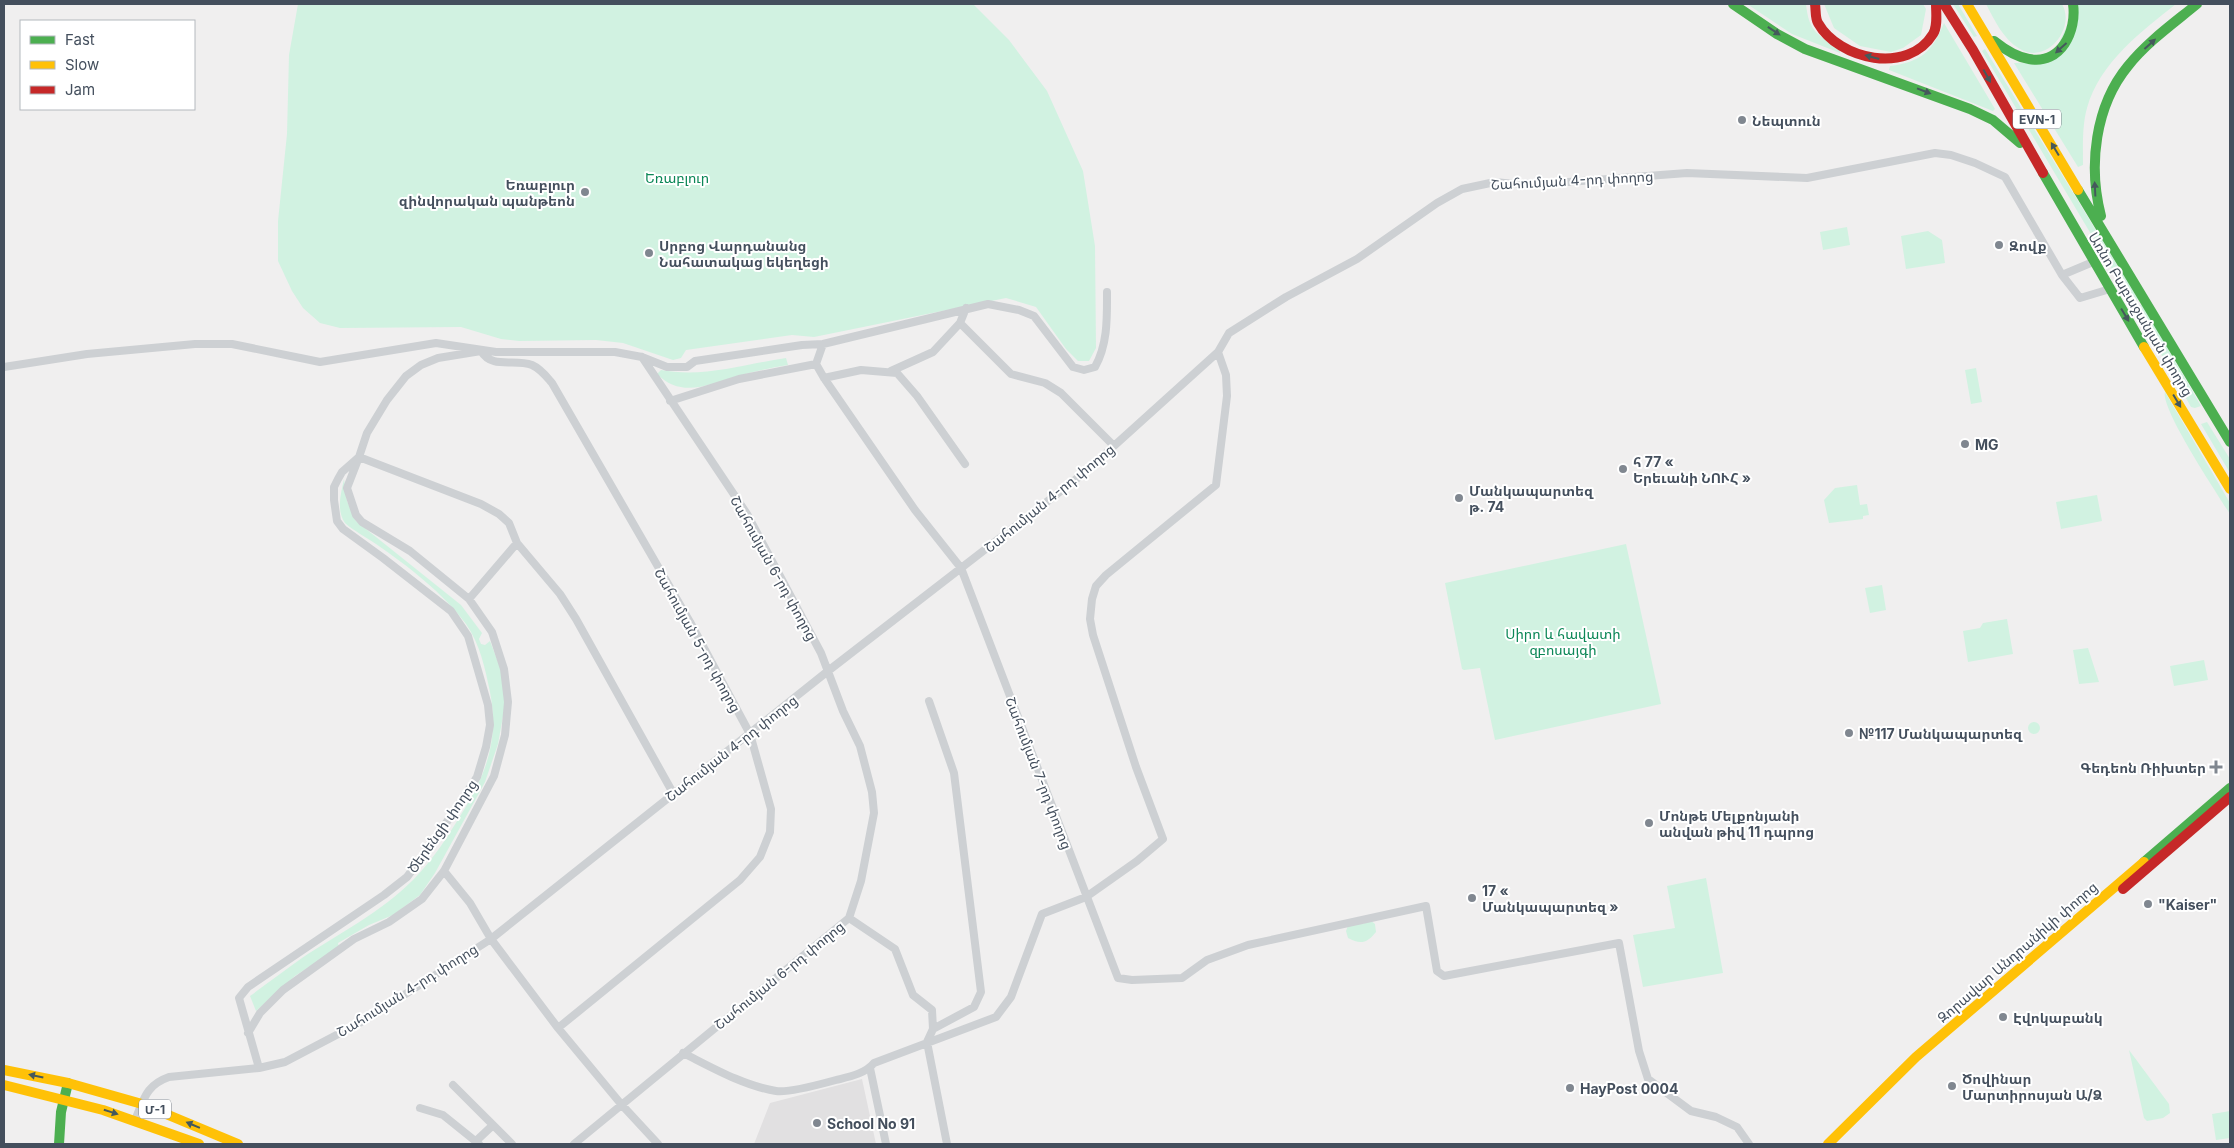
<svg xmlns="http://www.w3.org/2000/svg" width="2234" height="1148" viewBox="0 0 2234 1148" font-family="Inter,'Noto Sans Armenian',sans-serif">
  <rect width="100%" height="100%" fill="#f0efef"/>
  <path fill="#e1e0e1" d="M862,1079L876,1144H754L770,1103Z"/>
  <path fill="#d1f2e1" d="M298,4H973L1009,40L1047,91L1083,171L1095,246L1096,348L1089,361H1078L1066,349L1036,307L1006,298L814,337L792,335L686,350L681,358L673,360L623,343L596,340L519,341L501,339L461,327L340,328L320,323L303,308L292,291L278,261V221L287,134L289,55Z
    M1747,4H1806C1809,33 1818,34 1840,50V53L1792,34Z
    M1824,4H1923L1926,9L1921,35L1903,48L1891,52L1860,46L1834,28Z
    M1953,4H1958L1977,36L1974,37Z
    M1986,4H2062C2076,28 2047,65 2020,49C2003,39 1995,21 1986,4Z
    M2077,4H2176C2141,32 2100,62 2087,108C2082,126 2083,146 2083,165L2078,167L2014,63L2050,62Z
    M1944,23L1995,109L1993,111L1889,70L1890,66C1921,62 1932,52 1944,23Z
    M1985,49L2138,299L2132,303L1982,51Z
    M1847,227L1850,245L1823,250L1820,232Z
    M1928,231L1942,240L1945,263L1906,269L1901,236Z
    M2142,304L2201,406L2195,408L2191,407L2135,308Z
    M786,358L788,365C771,368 754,371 738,376C709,384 682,399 657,374L661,370C704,378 744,364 786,358Z
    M1976,368L1982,402L1971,404L1965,370Z
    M2165,392L2230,503V514C2218,495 2160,408 2165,392Z
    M2207,422L2230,459V473L2201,424Z
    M344,479L347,501L356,521L461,605L482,633L479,639L481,644L485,645L490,641L503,675L505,705L498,744L485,782L435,873L420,895L393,915L369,925L338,943L339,947L295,976L256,1011L250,996C268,983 285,970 302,958C340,933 381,912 413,880C433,860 448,836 462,813C487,773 499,739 490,692C485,668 480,644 466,624C443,593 408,566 376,544C366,537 354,531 345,523C336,510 341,493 344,479Z
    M1857,485L1860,505L1867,504L1869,515L1863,516V519L1829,523L1824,500L1835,488Z
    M2097,495L2102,521L2061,529L2056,502Z
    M1626,544L1661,704L1495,740L1480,668L1464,670L1462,669L1445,583Z
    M1882,585L1886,610L1870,613L1865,588Z
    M2007,619L2013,654L1968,662L1963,631L1980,628L1983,623Z
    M2088,648L2099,682L2079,684L2073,650Z
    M2204,660L2208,680L2174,686L2170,666Z
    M2028 728a6 6 0 1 1 12 0a6 6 0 1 1-12 0Z
    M1706,878L1723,973L1643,987L1633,935L1675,928L1667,886Z
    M1370,920L1375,924L1376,932C1367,943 1361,945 1348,938L1346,931L1349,923L1363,924Z
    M2129,1050L2169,1104L2170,1113L2163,1118L2147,1121L2144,1118Z
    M2230,1111V1138L2216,1140L2212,1114Z"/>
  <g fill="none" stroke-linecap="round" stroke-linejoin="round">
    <path stroke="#cdd0d3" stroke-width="8" d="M2062,275L2080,298L2110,289
      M966,308L960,323L1011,374L1045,383L1061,393L1114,446
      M823,344L816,364L824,378L915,510L961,568L1118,978L1132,980L1182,978L1207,960L1248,945L1426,906L1437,971L1444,976L1619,943L1639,1051L1648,1079L1691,1111L1716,1117L1737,1127L1749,1144
      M4,367L87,354L195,344H232L320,362L436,343L496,352H615L642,357L667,367H687L695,361L802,345L823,344L988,304L1019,310L1034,316L1073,367L1084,370L1095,367C1108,344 1107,317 1107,292
      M891,371L933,352L960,323
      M824,378L861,370L897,373L917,396L965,464
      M670,401L739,379L816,364
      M469,599L517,543
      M929,701L954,773L981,992L974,1007L933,1029
      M444,871L470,903L491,939L558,1028L621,1104L658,1144
      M849,918L895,949L913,995L932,1010L933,1029L927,1042L947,1144
      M248,1033L260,1013L283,990L354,939L389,922L422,899L444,871L494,776L505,735L508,702L504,669L492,632L469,599L410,551L362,522L356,515L347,488L359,457L481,504L499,514L509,523L517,543L560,594L576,619L673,793
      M683,1053C711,1067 744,1086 776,1091C790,1093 821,1084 836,1080C848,1077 865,1074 874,1063L996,1017L1011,997L1042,914L1086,897L1137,861L1163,839L1136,767L1093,635L1090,619L1092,599L1096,586L1106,575L1216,485L1227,396L1226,375L1218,352
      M259,1068L239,998L248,987L384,895L407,877L436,838L477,777L486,747L490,725L488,705L468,636L451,611L383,558L343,529L337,521L334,500V487L338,479L342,472L359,457L367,433L387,400L406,376L421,365L438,358L481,351C493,370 513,358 532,365C541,369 546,376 552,383L690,622L750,734L771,809L770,832L760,857L740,880L558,1028
      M870,1068L886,1144
      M453,1085L512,1144
      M420,1108L443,1115L479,1144
      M135,1120C144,1099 146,1085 169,1077L259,1068L285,1062L365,1020L491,939L828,671L1084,473L1218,352L1229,333L1286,297L1357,259L1437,203L1462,189L1495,182L1514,184L1555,183L1687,173L1807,178L1935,153L1951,155L1975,163L2005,177L2062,275L2093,262
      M476,1141L492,1126
      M574,1144L849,918L861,881L874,813L872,792L860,746L843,711L821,653L747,514L642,357"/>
    <path stroke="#4caf50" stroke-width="10" d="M1733,4L1777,34L1805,49L1970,109L1993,120L2020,143
      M1994,41C2004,49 2016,57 2029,59C2061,65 2077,31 2073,4
      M2043,173L2144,347
      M2078,190L2230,442
      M2101,216C2088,166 2095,106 2128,66C2147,42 2174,23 2197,4
      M2144,862L2230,788
      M59,1144L61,1112L68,1083"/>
    <path stroke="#ffc107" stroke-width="10" d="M1967,4L2078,190
      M2144,347L2230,489
      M4,1070L68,1083L142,1104L238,1144
      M4,1085L103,1110L199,1144
      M1828,1144L1916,1057L2144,862"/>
    <path stroke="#c62828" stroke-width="10" d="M1815,4C1816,10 1815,18 1818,23C1839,60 1908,75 1933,34C1938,26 1936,13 1936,4
      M1944,4L1973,50L2043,173
      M2123,889L2230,797"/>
  </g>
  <defs><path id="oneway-solid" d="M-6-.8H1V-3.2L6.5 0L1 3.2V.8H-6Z" transform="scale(1.25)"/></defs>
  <g fill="#45595c">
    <use href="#oneway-solid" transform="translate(1774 31) rotate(34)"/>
    <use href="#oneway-solid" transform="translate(2150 44) rotate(-42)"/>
    <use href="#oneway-solid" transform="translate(2061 48) rotate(138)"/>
    <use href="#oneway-solid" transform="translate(1872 57) rotate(-165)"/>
    <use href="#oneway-solid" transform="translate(1987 76) rotate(61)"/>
    <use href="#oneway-solid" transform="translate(1924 91) rotate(21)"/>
    <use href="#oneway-solid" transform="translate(2055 149) rotate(-121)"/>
    <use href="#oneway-solid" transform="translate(2095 189) rotate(-93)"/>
    <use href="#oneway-solid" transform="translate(2125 315) rotate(59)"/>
    <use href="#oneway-solid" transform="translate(2177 401) rotate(59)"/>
    <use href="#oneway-solid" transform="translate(36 1076) rotate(-168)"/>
    <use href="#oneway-solid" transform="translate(111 1112) rotate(17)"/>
    <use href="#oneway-solid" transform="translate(193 1125) rotate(-157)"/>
  </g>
  <g fill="#808790" stroke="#fff" stroke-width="2">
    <circle cx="1742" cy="120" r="5"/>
    <circle cx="585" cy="192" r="5"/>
    <circle cx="1999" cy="245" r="5"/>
    <circle cx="649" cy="253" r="5"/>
    <circle cx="1965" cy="444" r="5"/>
    <circle cx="1623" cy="469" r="5"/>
    <circle cx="1459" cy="498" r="5"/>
    <circle cx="1849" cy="733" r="5"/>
    <path d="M2213.5 759.5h5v5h5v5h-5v5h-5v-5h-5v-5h5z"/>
    <circle cx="1649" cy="823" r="5"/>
    <circle cx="1472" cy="898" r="5"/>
    <circle cx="2148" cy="904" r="5"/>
    <circle cx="2003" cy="1017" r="5"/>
    <circle cx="1952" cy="1086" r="5"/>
    <circle cx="1570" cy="1088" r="5"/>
    <circle cx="817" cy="1123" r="5"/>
  </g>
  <g text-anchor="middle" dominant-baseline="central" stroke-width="4" stroke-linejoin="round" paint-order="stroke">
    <g fill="#fff" stroke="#7c848e" stroke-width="1">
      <rect x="2013" y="109.5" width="48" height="19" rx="4"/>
      <rect x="139" y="1099.5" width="32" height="19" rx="4"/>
    </g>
    <g font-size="12" font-weight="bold" fill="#444f5d">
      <text x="2037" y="119">EVN-1</text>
      <text x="155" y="1109">Մ-1</text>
    </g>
    <g font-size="14" font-weight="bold" fill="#444f5d" stroke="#fff" text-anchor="start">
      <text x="1752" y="120">Նեպտուն</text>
      <text x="575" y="184" text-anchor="end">Եռաբլուր<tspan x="575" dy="16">զինվորական պանթեոն</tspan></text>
      <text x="659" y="245">Սրբոց Վարդանանց<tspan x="659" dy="16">Նահատակաց եկեղեցի</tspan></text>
      <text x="2009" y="245">Զովք</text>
      <text x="1975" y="444">MG</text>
      <text x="1633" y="461">հ 77 «<tspan x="1633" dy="16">Երեւանի ՆՈՒՀ »</tspan></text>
      <text x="1469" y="490">Մանկապարտեզ<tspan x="1469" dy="16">թ․ 74</tspan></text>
      <text x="1859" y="733">№117 Մանկապարտեզ</text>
      <text x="2206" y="767" text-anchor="end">Գեդեոն Ռիխտեր</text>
      <text x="1659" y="815">Մոնթե Մելքոնյանի<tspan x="1659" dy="16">անվան թիվ 11 դպրոց</tspan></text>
      <text x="1482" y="890">17 «<tspan x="1482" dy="16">Մանկապարտեզ »</tspan></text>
      <text x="2158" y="904">"Kaiser"</text>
      <text x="2013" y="1017">Էվոկաբանկ</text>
      <text x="1962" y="1078">Ծովինար<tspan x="1962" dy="16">Մարտիրոսյան Ա/Ձ</tspan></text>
      <text x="1580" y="1088">HayPost 0004</text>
      <text x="827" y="1123">School No 91</text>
    </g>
    <g font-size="14" fill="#0c8757" stroke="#fff">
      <text x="677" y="177">Եռաբլուր</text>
      <text x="1563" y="633">Սիրո և հավատի<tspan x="1563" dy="16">զբոսայգի</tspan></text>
    </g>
    <g font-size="14" fill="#444f5d" stroke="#fff">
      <text transform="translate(1572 180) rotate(-3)">Շահումյան 4-րդ փողոց</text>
      <text transform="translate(2141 314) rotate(59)">Առնո Բաբաջանյան փողոց</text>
      <text transform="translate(1049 498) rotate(-39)">Շահումյան 4-րդ փողոց</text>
      <text transform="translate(774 568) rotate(61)">Շահումյան 6-րդ փողոց</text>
      <text transform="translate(698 640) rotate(61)">Շահումյան 5-րդ փողոց</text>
      <text transform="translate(731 748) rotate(-38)">Շահումյան 4-րդ փողոց</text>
      <text transform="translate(1039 773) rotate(69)">Շահումյան 7-րդ փողոց</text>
      <text transform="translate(442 826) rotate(-55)">Ծերենցի փողոց</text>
      <text transform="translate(2017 952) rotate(-41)">Զորավար Անդրանիկի փողոց</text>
      <text transform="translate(779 975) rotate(-39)">Շահումյան 6-րդ փողոց</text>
      <text transform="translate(407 990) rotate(-32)">Շահումյան 4-րդ փողոց</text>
    </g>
  </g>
  <rect width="2234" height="1148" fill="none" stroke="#444f5d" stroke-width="10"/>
  <rect x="20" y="20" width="175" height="90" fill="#ffffff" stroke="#b4b9be"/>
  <rect x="30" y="36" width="25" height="8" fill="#4caf50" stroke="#b4b9be"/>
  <text x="65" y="45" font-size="15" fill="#444f5d">Fast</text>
  <rect x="30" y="61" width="25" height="8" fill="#ffc107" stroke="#b4b9be"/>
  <text x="65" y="70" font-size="15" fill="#444f5d">Slow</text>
  <rect x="30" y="86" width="25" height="8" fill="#c62828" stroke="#b4b9be"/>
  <text x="65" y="95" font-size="15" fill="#444f5d">Jam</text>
</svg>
